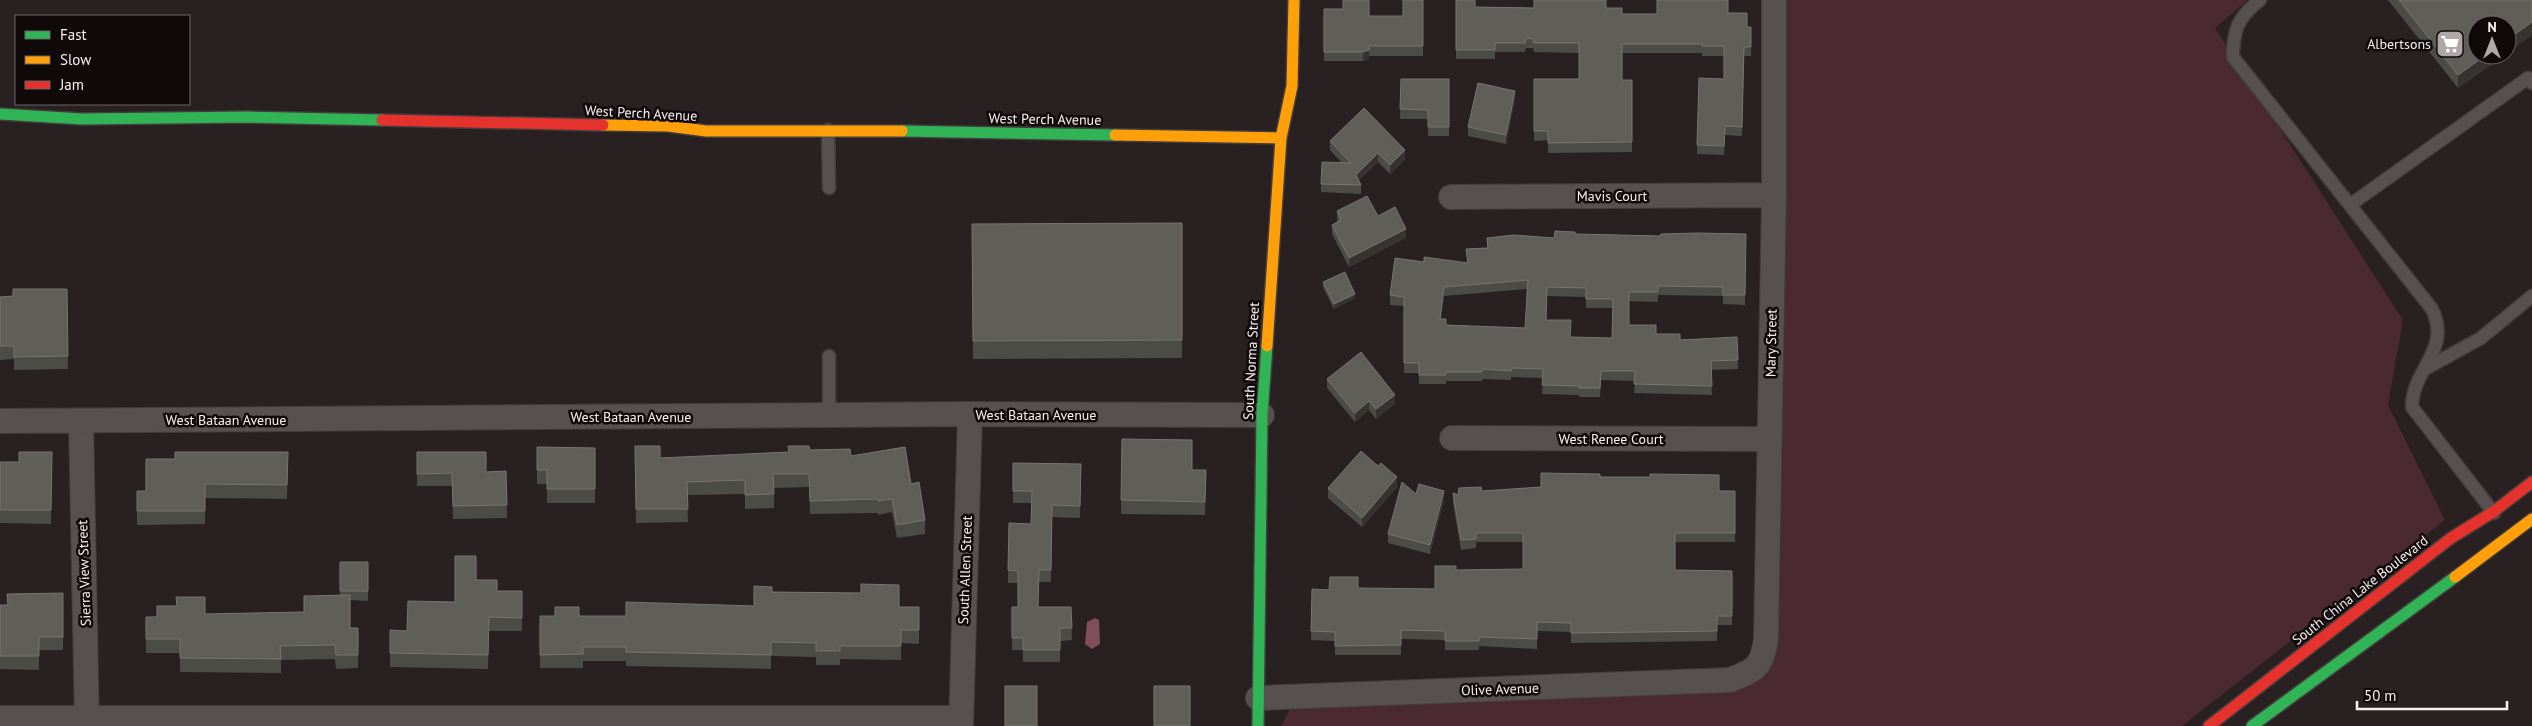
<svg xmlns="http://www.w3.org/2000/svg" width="2532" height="726" viewBox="0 0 2532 726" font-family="'PT Sans',sans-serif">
  <rect width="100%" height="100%" fill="#282021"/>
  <path fill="#4b2931" d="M1784,0H2248L2215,28L2403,320L2388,405L2445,520L2182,726H1281L1294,701L1746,675L1769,660Z"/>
  <path fill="#7f4e59" d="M1095,618L1099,620L1100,644L1092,649L1085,644L1087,622Z"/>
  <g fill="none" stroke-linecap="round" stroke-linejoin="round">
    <defs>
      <path id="lane" d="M2260,0C2238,17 2233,30 2233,57L2432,309C2452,350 2412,369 2412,407L2494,513
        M828,130L829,188
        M2350,205L2528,78L2532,83
        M829,356V416
        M2425,369L2481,338L2532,296"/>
      <path id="street" d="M1451,197L1774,195
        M0,421L970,414L1262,415
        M81,421L87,726
        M1452,438L1769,439
        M1258,698L1730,680C1755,670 1762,668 1766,639L1774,195V0
        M0,718H961
        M961,726L970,414"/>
      <path id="fast" d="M0,114L82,119L248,117L382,120
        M902,131L1115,135
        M1258,726L1262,415L1267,346
        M2252,726L2455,577"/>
      <path id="slow" d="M603,125L668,126L706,131H902
        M1115,135L1281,138
        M1267,346L1281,138L1292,86L1294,0
        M2455,577L2532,519"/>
      <path id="jam" d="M382,120L603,125
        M2209,726L2451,538L2493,512L2532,482"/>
    </defs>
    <use href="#lane" stroke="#423c3d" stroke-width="15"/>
    <use href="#street" stroke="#423c3d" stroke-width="26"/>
    <use href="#fast" stroke="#423c3d" stroke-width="14"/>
    <use href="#slow" stroke="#423c3d" stroke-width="14"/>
    <use href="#jam" stroke="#423c3d" stroke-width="14"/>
    <use href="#lane" stroke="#565051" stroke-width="12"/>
    <use href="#street" stroke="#565051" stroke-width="24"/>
    <use href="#fast" stroke="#30b455" stroke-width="11"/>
    <use href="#slow" stroke="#ff9f0a" stroke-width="11"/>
    <use href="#jam" stroke="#e5322d" stroke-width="11"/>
  </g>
  <path fill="#4c4c47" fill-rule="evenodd" d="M1423,0V56H1369V59L1363,61H1324V9L1369,16H1403Z
    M1456,0L1475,7L1534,8H1606L1622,14L1728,13L1747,27H1751V56H1744L1742,136L1725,135L1724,155L1697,154L1699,78L1724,79V56H1702V53H1622V80H1632V152L1548,153V140L1534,141V79H1579V53L1534,52L1533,48H1526L1525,52H1495V59H1456Z
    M2388,0H2532V35L2507,53L2477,55H2505L2458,88Z
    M1401,79H1449V136H1428V119H1400Z
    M1515,100L1506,144L1468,136V127Z
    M1330,141L1405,159L1390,174L1378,162L1359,180L1361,185V194L1321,192V184L1342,163L1330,150Z
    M1337,211L1378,216L1406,238L1349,267L1332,234V225L1337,222Z
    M1182,223V358L973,359L972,224Z
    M1575,234L1660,236L1746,234L1745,305L1723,304V296L1658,295V302L1629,301V325L1656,334L1680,340L1737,337L1738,369L1711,370L1712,395L1634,393L1635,381L1601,380L1600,397H1579V395L1542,394L1543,378L1511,377V380L1482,379V381H1446V384H1419V373H1404V306L1390,305V295L1424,262L1467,263L1466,249L1487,248V238H1554ZM1527,289L1525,328L1446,325L1441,319L1444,296ZM1547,296L1586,297V308H1613L1612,338L1571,337L1546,320Z
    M1323,282L1355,298L1334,309L1323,287Z
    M67,289L68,369L14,370V359L0,360V297L13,296Z
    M1327,379L1395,404L1376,419L1369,410L1355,422L1327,388Z
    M1122,439L1192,470H1206L1205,515L1121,514Z
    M635,446L660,458L789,452L810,450L851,456L911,484L925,520V534L897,538L892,512L878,515V513L810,514L809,487L774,488V508L745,509V494L687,495L688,522L636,523Z
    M537,447L595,448V503H547V484H537Z
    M52,452L51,524L0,523V462H19Z
    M288,452L287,499L205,498V524L137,525V491H146L175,459Z
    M417,452L486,472L506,471L507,518L453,519L452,486H417Z
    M1013,463L1081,464L1080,518L1052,517L1051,582H1039L1038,607H1071L1072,640L1060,641V662H1023V650H1012V607H1018V583H1008V570L1031,524V503H1013Z
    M1600,477L1719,491H1735V542H1675V570L1732,571V625H1717V641L1571,643V632L1537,631V649L1479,646V650H1445V640L1401,639V655H1335V641L1311,640L1312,589L1329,590L1358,588L1435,589L1456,570L1523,569V542H1476V548L1461,550L1453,503V493L1458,495L1482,491L1541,487Z
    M1397,487L1362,527L1328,498V488Z
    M1416,494L1444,500L1430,554L1388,543V534Z
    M340,562H368V601L350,600V628H358V668L336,669L335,659L281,660V673L180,672V653H146V617L304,612L340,595Z
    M476,580L497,591H522V631H489L488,669L390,667V630L407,631L455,602Z
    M772,592L861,593L899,607H919V644L901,643V660L840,659V665H816V657L771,656V669L626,666V661H583V668H540V616H626L754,606Z
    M63,593V650H39V670L0,669V605H7Z"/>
  <path fill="#363330" d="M2532,22V35L2507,53V40Z
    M1369,50V59L1363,61V52Z
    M2486,55H2505L2458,88V75Z
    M1515,91V100L1506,144V135Z
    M1405,150V159L1390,174V165Z
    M1378,153V162L1356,183V175Z
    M1406,229V238L1349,267V258Z
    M1444,287V296L1440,328V319Z
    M1355,294V298L1334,309V304Z
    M1395,395V404L1376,419V409Z
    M1369,401V410L1355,422V413Z
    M1397,477V487L1362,527V518Z
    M1444,491V500L1430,554V545Z"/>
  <path fill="#5f5e59" stroke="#777571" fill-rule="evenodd" d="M1343,0H1369V16H1403V0H1423V46H1369V50L1363,52H1324V9H1343Z
    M1456,0H1475V7L1534,8V0H1606V8H1622V14H1657V0H1728V13H1747V27H1751V47H1744L1742,127L1725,126L1724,146L1697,145L1699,78L1724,79V46H1702V44H1622V80H1632V142L1548,143V131H1534V79H1579V43H1534L1533,39L1526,38L1525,43H1495V50H1456Z
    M2399,0H2532V22L2507,40V25H2477V55H2486L2458,75Z
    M1401,79H1449V127H1428V110L1400,109Z
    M1478,83L1515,91L1506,135L1468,127Z
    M1364,108L1405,150L1390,165L1378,153L1356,175L1361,185L1321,184L1322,162L1351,163L1330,141Z
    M1367,196L1378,216L1395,207L1406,229L1349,258L1332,225L1341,220L1337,211Z
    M1182,223V340L973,341L972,224Z
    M1555,231L1575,232V234L1660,236L1661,234L1697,233L1746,234L1745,295H1723V287L1658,286V292H1629V325H1656V334H1680V340L1737,337L1738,360L1711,361L1712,386L1634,384L1635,371H1601L1600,388H1579L1580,386L1542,385L1543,369L1511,368V371L1482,369V372H1446V375H1419V363H1404V297L1390,295L1395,258L1424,262V257L1468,263L1466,249L1488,248L1487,238L1514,235L1554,238ZM1528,280L1525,328L1446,325V319H1440L1444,287ZM1547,287L1586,288V299H1613L1612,338L1570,337L1571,320H1546Z
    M1345,272L1355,294L1334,304L1323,282Z
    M13,289H67L68,356L14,357V346H0V297L13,296Z
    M1361,352L1395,395L1376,409L1369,401L1355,413L1327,379Z
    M1122,439L1192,440V470H1206L1205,502L1121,500Z
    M635,446H660V458L789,452L788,446H809L810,450L850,449L851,456L905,447L911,484L919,482L925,520L897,525L892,499L878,501V499L810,501L809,474H773L774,494L745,495V480L687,482L688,509H636Z
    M537,447L595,448V489H547V470H537Z
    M1361,451L1378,466L1381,463L1397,477L1362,518L1328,488Z
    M19,452H52L51,510H0V462H19Z
    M175,452H288L287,485L205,484V511H137V491H146V459H175Z
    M417,452H486V472L506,471L507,505L453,506L452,473L417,474Z
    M1013,463L1081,464L1080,506L1052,505L1051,570H1039L1038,607H1071L1072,628H1060V650H1023V638H1012V607H1018V571L1008,570L1009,523L1031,524L1032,491H1013Z
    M1541,473L1600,474V477H1650V474L1719,475V491H1735V533H1675V570L1732,571V616H1717V631L1571,633V623L1537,622V639L1479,637V641H1445V631L1401,630V645L1335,646V632L1311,631L1312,589L1329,590L1330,577H1358V588L1435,589V566H1456V570L1523,569V533H1476V539L1461,540L1453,493L1458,495L1459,488L1481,487L1482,491L1541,487Z
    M1402,482L1416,494L1419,484L1444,491L1430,545L1388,534Z
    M455,556H476V580H497V591H522V618L489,617L488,655L390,653V630L407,631L408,601L455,602Z
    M340,562H368V591H340Z
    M861,584L899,585V607H919V630H901V646H840V651H816V643L771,642V655L626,652V647H583V654L540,655V616H555V607H579V616H626V602L754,606V586L772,587V592L861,593Z
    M63,593V637H39V656H0V605H8L7,594Z
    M350,595V628H358V655H336L335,645L280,646L281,659L180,658V639H146V617H157V606H177L176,597H205V614L304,612V596Z
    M1005,686H1037V726H1005Z
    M1154,686H1190V726H1154Z"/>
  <defs>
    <symbol id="supermarket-square" viewBox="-11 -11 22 22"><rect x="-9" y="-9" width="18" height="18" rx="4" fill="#b0a7a8" stroke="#0f090a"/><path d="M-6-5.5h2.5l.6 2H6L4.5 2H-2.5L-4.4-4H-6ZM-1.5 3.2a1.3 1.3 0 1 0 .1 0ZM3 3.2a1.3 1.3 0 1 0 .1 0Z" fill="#fff"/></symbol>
  </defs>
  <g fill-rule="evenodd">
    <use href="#supermarket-square" x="2434" y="28" width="32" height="32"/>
  </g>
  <g text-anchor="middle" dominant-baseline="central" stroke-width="5" stroke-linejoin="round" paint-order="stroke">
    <g font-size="14" fill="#faf0f1" stroke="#0f090a" text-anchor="end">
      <text x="2431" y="44">Albertsons</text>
    </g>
    <g font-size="14" fill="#faf0f1" stroke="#0f090a">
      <text transform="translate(641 113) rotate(3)">West Perch Avenue</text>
      <text transform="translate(1045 119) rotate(1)">West Perch Avenue</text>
      <text x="1612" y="196">Mavis Court</text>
      <text transform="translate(1771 343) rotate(-89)">Mary Street</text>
      <text transform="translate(1251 361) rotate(-87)">South Norma Street</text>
      <text x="1036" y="415">West Bataan Avenue</text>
      <text x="631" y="417">West Bataan Avenue</text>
      <text x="226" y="420">West Bataan Avenue</text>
      <text x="1611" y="439">West Renee Court</text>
      <text transform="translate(965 570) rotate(-88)">South Allen Street</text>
      <text transform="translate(84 573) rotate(-92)">Sierra View Street</text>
      <text transform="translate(2360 590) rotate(-38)">South China Lake Boulevard</text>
      <text transform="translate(1500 689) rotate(-2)">Olive Avenue</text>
    </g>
  </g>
  <rect x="15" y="15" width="175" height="90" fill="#0f090a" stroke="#6d6566"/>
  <rect x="25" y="31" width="25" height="8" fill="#30b455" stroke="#6d6566"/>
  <text x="60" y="40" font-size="15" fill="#faf0f1">Fast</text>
  <rect x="25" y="56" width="25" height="8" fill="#ff9f0a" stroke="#6d6566"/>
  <text x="60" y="65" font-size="15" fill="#faf0f1">Slow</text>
  <rect x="25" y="81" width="25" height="8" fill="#e5322d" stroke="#6d6566"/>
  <text x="60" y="90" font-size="15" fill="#faf0f1">Jam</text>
  <g transform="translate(2492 40)"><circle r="24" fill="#0f090a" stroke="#6d6566"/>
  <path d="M0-4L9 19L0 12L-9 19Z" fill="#b0a7a8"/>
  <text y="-8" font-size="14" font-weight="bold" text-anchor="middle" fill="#faf0f1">N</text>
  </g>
  <path d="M2357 701v8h150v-8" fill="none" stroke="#faf0f1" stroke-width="2.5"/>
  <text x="2364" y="701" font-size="15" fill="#faf0f1" stroke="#0f090a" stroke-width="4" paint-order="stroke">50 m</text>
</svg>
